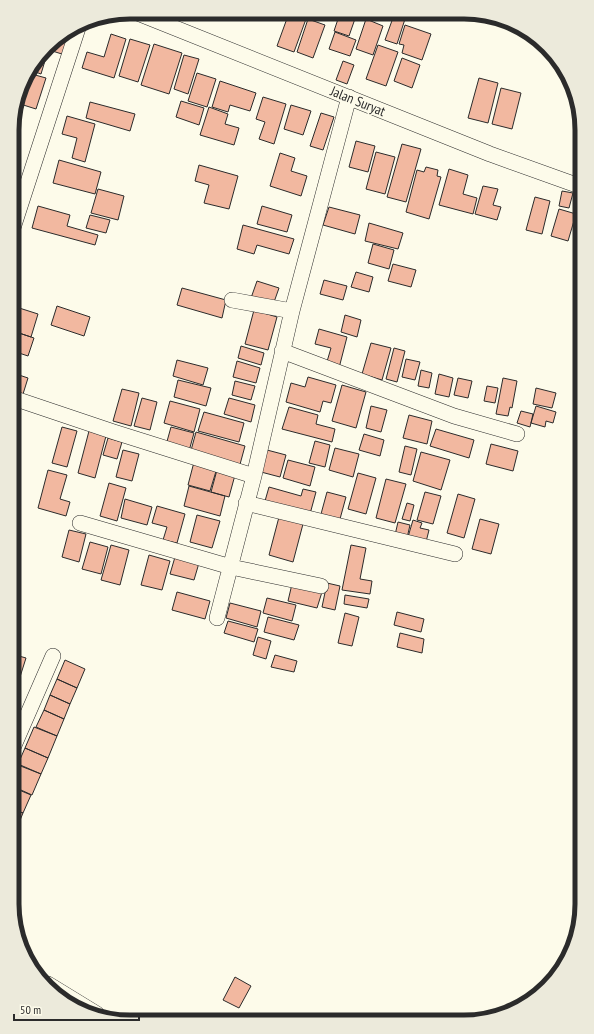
<svg xmlns="http://www.w3.org/2000/svg" width="594" height="1034" viewBox="0 0 594 1034" font-family="'PT Sans Narrow',sans-serif">
  <rect width="100%" height="100%" fill="#fdfbea"/>
  <path fill="#f2b8a0" stroke="#2b2b2b" d="M289,13L306,19L294,52L277,46Z
    M340,13H357L349,36L334,31Z
    M394,15L405,19L397,44L385,40Z
    M308,19L325,25L313,58L297,52Z
    M366,19L383,26L373,55L356,49Z
    M405,25L431,34L422,60L402,53L404,45L399,44Z
    M335,32L356,40L350,56L329,49Z
    M111,34L126,39L114,78L82,68L87,52L104,57Z
    M59,37L69,40L65,55L46,49L52,41Z
    M130,39L150,45L138,82L119,76Z
    M154,44L182,53L169,94L141,85Z
    M378,45L398,52L386,86L366,79Z
    M44,52L47,54L41,74L30,70Z
    M184,55L199,59L188,94L174,89Z
    M402,58L420,65L412,88L394,81Z
    M343,61L354,65L347,84L336,80Z
    M28,73L46,78L36,109L17,103L24,78Z
    M197,73L216,79L207,107L188,101Z
    M479,78L498,83L488,123L468,118Z
    M220,81L256,93L250,111L230,105L228,112L212,107Z
    M501,88L521,93L512,129L492,124Z
    M263,97L286,104L274,144L259,139L265,122L256,119Z
    M181,101L204,108L199,125L176,117Z
    M90,102L135,114L130,131L86,118Z
    M291,105L311,111L303,135L284,129Z
    M209,107L228,114L225,124L239,128L234,145L200,135Z
    M321,113L334,117L323,150L310,146Z
    M67,116L95,124L85,162L72,158L77,138L62,134Z
    M356,141L375,146L368,172L349,167Z
    M402,144L421,149L406,202L387,197Z
    M376,152L395,157L385,194L366,189Z
    M280,153L295,158L291,171L307,176L301,196L270,186Z
    M59,160L101,172L95,194L53,183Z
    M199,165L238,176L229,209L204,203L209,185L195,181Z
    M426,167L438,170L437,176L441,177L429,219L406,212L417,170L424,172Z
    M449,169L468,175L463,194L477,198L473,214L439,205Z
    M483,186L498,189L493,205L501,207L497,220L475,214Z
    M98,189L124,196L118,220L91,213Z
    M562,191L573,193L569,208L559,206Z
    M535,197L550,201L542,234L526,230Z
    M38,206L70,215L67,226L98,235L95,245L32,228Z
    M262,206L292,215L287,232L257,224Z
    M329,207L360,215L355,234L323,225Z
    M559,209L576,214L568,241L551,236Z
    M90,215L110,220L106,233L86,228Z
    M369,223L403,233L398,249L365,241Z
    M243,225L294,239L289,254L257,245L254,254L237,249Z
    M373,244L394,250L389,269L368,263Z
    M393,264L416,270L411,287L388,281Z
    M356,272L373,277L369,292L351,287Z
    M324,280L347,286L343,300L320,294Z
    M257,281L279,288L273,305L251,298Z
    M182,288L226,300L222,318L177,305Z
    M13,306L38,314L31,337L13,331Z
    M57,306L90,317L84,336L51,325Z
    M254,310L277,317L268,350L245,344Z
    M345,315L361,320L357,337L341,332Z
    M319,329L347,337L339,368L326,365L331,348L315,344Z
    M13,331L34,338L28,356L13,351Z
    M371,343L391,348L382,380L362,374Z
    M241,346L264,353L261,365L238,358Z
    M394,348L405,351L397,382L386,379Z
    M406,359L420,362L415,380L402,377Z
    M177,360L208,368L203,385L173,376Z
    M237,361L260,368L256,383L233,377Z
    M421,370L432,373L429,388L418,386Z
    M13,373L28,378L23,394L13,391Z
    M439,374L453,378L449,397L435,394Z
    M308,377L336,385L331,403L323,401L320,412L286,402L291,383L305,387Z
    M458,378L472,381L468,398L454,395Z
    M503,378L517,381L512,408L510,407L508,416L496,414Z
    M178,380L211,388L206,406L174,397Z
    M235,381L255,386L251,400L232,395Z
    M342,385L366,392L356,428L332,421Z
    M487,386L498,388L495,403L484,401Z
    M536,388L556,393L552,408L533,404Z
    M122,389L139,393L131,426L113,421Z
    M142,398L157,402L150,430L134,426Z
    M229,398L255,405L251,422L224,414Z
    M170,401L200,409L194,432L164,423Z
    M371,406L387,410L381,432L366,428Z
    M536,406L556,412L553,423L546,421L545,427L531,423Z
    M289,407L318,415L316,424L335,429L332,442L282,429Z
    M521,411L533,414L530,427L517,423Z
    M204,412L244,423L239,442L198,431Z
    M409,415L432,421L427,444L403,438Z
    M62,427L77,431L67,467L52,463Z
    M171,427L194,433L189,451L166,445Z
    M436,429L474,440L469,458L430,446Z
    M89,431L106,436L95,478L78,473Z
    M196,432L245,446L239,468L190,454Z
    M364,434L384,440L380,456L359,450Z
    M108,438L122,442L117,459L103,455Z
    M315,441L330,445L325,467L309,463Z
    M491,444L518,451L513,471L486,464Z
    M405,446L417,449L411,475L399,472Z
    M335,448L359,454L353,477L329,470Z
    M123,450L139,454L132,481L116,477Z
    M267,450L286,455L280,477L261,472Z
    M421,452L450,460L441,490L413,481Z
    M288,460L315,467L310,486L283,478Z
    M194,462L217,468L210,491L188,485Z
    M48,470L67,475L60,499L70,502L66,516L38,508Z
    M217,470L235,475L229,497L211,492Z
    M358,473L376,478L366,514L348,509Z
    M386,479L406,484L395,523L376,518Z
    M109,483L126,488L117,521L100,516Z
    M189,486L225,496L220,516L184,506Z
    M269,487L301,496L303,489L316,492L310,514L265,501Z
    M327,492L346,497L340,519L321,514Z
    M425,492L441,496L433,524L417,520Z
    M458,494L475,499L464,538L447,533Z
    M125,499L152,507L147,525L121,518Z
    M407,503L414,505L410,521L402,519Z
    M157,506L185,514L177,543L163,540L167,527L152,523Z
    M197,515L220,521L212,548L190,542Z
    M279,517L303,524L293,562L269,555Z
    M480,519L499,524L491,554L472,549Z
    M413,520L422,523L420,528L429,530L426,542L408,537Z
    M398,522L410,525L407,538L395,535Z
    M69,530L86,534L79,562L62,557Z
    M90,542L108,547L101,574L82,569Z
    M111,545L129,550L120,585L101,580Z
    M351,545L366,548L360,579L372,581L370,594L342,590Z
    M149,555L170,561L162,590L141,585Z
    M175,557L199,563L194,580L170,574Z
    M327,583L340,586L335,610L322,607Z
    M292,584L322,592L317,608L288,601Z
    M177,592L210,601L205,619L172,610Z
    M345,595L369,599L367,608L344,604Z
    M267,598L296,605L292,621L263,613Z
    M230,603L261,611L257,627L226,618Z
    M397,612L424,619L421,632L394,625Z
    M345,613L359,617L352,646L338,643Z
    M268,617L299,625L294,640L264,632Z
    M228,621L258,629L254,642L224,633Z
    M400,633L424,639L422,653L397,647Z
    M258,637L271,641L266,659L253,655Z
    M12,654L26,658L13,699H12Z
    M275,655L297,661L294,672L271,667Z
    M65,660L85,669L77,688L57,679Z
    M57,679L77,688L70,704L50,695Z
    M50,695L70,704L64,719L44,710Z
    M44,710L64,719L57,736L36,727Z
    M34,727L57,736L48,758L25,748Z
    M25,748L48,758L41,774L18,764Z
    M18,765L41,774L32,795L12,786V778Z
    M12,787L31,795L23,813L12,809Z
    M12,809L23,813L16,830L12,829Z
    M235,977L251,986L239,1008L223,1000Z"/>
  <g fill="none" stroke-linecap="round" stroke-linejoin="round">
    <defs>
      <path id="street" d="M135,12L490,154L582,187
        M13,228L79,25
        M232,300L292,311
        M282,351L454,416L517,434
        M13,398L114,432L254,476
        M246,503L455,554
        M80,523L231,567L321,586
        M217,618L254,476L292,311L349,97
        M12,750L53,656
        M48,984L97,1014"/>
    </defs>
    <use href="#street" stroke="#2b2b2b" stroke-width="16"/>
    <use href="#street" stroke="#fdfbea" stroke-width="15"/>
  </g>
  <g text-anchor="middle" dominant-baseline="central" stroke-width="3" stroke-linejoin="round" paint-order="stroke">
    <g font-size="14" fill="#2b2b2b" stroke="#fdfbea">
      <text transform="translate(358 101) rotate(22)">Jalan Suryat</text>
    </g>
  </g>
  <path d="M0 0H594V1034H0ZM130 19H464A111 111 0 0 1 575 130V904A111 111 0 0 1 464 1015H130A111 111 0 0 1 19 904V130A111 111 0 0 1 130 19Z" fill="#eceadb" fill-rule="evenodd"/>
  <path fill="none" stroke="#2b2b2b" stroke-width="5" d="M130 19H464A111 111 0 0 1 575 130V904A111 111 0 0 1 464 1015H130A111 111 0 0 1 19 904V130A111 111 0 0 1 130 19Z"/>
  <path d="M14 1014v6h125v-6" fill="none" stroke="#2b2b2b" stroke-width="2"/>
  <text x="20" y="1014" font-size="12" fill="#2b2b2b" stroke="#fdfbea" stroke-width="3" paint-order="stroke">50 m</text>
</svg>
